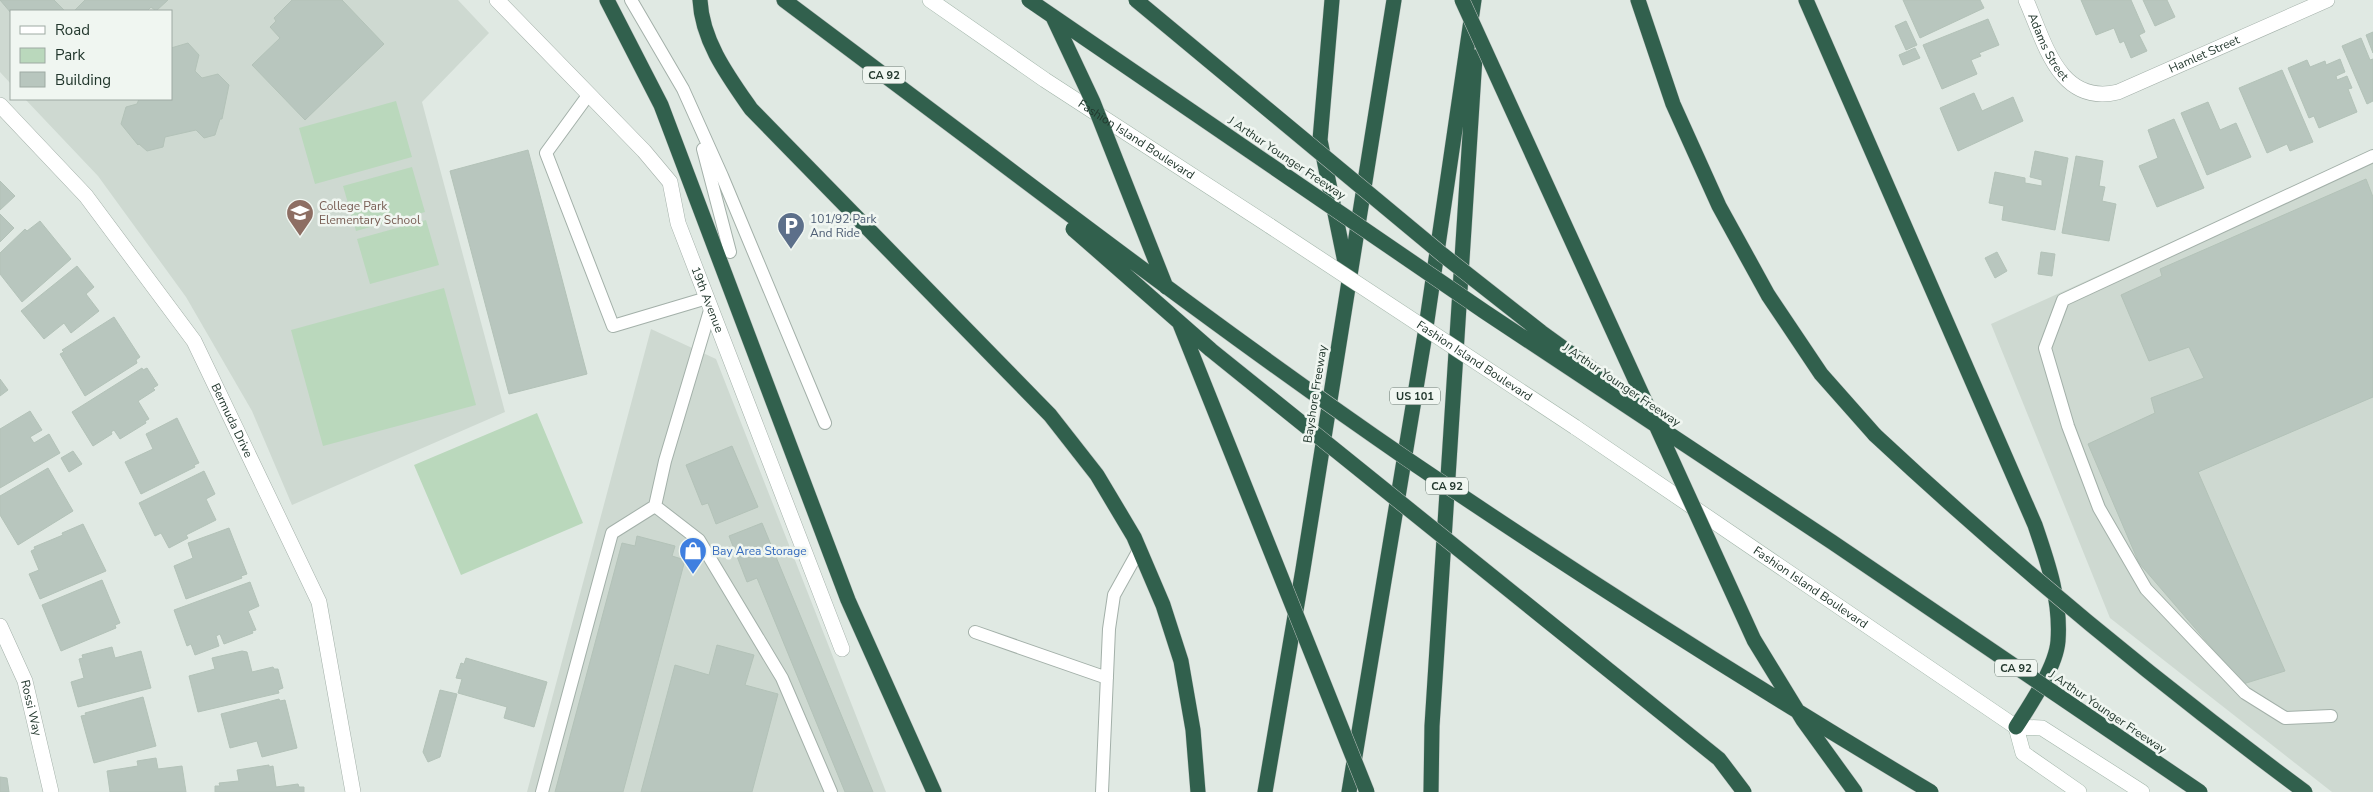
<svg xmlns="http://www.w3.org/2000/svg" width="2373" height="792" viewBox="0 0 2373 792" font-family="'Nunito Sans',sans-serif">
  <rect width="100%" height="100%" fill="#e0e9e3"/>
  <path fill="#ced9d1" d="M0,0H458L489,33L422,102L505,412L292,505L252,411L186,297L98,176L25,99H171V11H11V84L0,72Z
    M2373,151V792H2332L2110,618L1991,324Z
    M651,329L716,359L886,792H527Z"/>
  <path fill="#bad8bc" d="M396,101L412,157L315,184L299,128Z
    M412,167L425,212L356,231L343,186Z
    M426,220L439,265L370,284L357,239Z
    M444,288L476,405L323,446L291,330Z
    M537,413L583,523L461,575L414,465Z"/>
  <path fill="#b8c6be" stroke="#b3c2b8" d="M0,0H54L65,11L11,13Z
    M85,0H168L156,11L151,7L147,11H74Z
    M292,0H342L384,44L305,120L252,65L280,38L270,27L276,21L274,18Z
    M1903,0H1980L1984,8L1920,38Z
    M2081,0H2131L2145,32L2139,35L2147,51L2131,58L2124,41L2120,43L2114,28L2096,35Z
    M2143,0H2167L2175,17L2155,26Z
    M1988,19L1999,45L1979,53L1981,56L1971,60L1977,74L1942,89L1923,45Z
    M1906,21L1917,45L1906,50L1895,26Z
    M2373,32V53L2366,35Z
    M2361,38L2370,60L2373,59V101L2367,104L2342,46Z
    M188,43L199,55L195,71L202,78L218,74L229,85L222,119H220L215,135L204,138L196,130L165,137L163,147L147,151L139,144L138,145L121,124L126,107L137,104L139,99H171V48Z
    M1915,48L1920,58L1903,65L1899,55Z
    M2340,59L2345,72L2336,76L2337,80L2347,76L2352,88L2348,89L2357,112L2319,128L2314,116L2309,118L2288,68L2307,60L2310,67L2325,61L2326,65Z
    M2282,70L2313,142L2290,151L2287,144L2267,153L2239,88Z
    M1974,93L1982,111L2013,97L2023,121L1958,151L1940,108Z
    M2208,102L2220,130L2236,123L2251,157L2207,175L2181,113Z
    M2174,119L2204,188L2157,207L2139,166L2158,158L2148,130Z
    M528,150L587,374L509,394L450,171Z
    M2035,151L2068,158L2055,230L2002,220L2004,206L1989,203L1995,172L2025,178V183L2042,186V180L2030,177Z
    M2076,156L2103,161L2099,186L2105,187L2102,201L2116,204L2109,241L2062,233Z
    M2366,179L2373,197V397L2198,472L2285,671L2243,684L2139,563L2088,444L2155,413L2151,398L2204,378L2189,347L2149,361L2121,295L2162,276L2160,269Z
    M0,181L15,196L0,210Z
    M0,214L14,228L0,242Z
    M40,221L71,259L22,302L0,274V253L25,229L27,231Z
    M1997,252L2007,271L1995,278L1985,258Z
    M2041,252L2055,254L2052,276L2038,274Z
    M77,266L94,287L86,294L99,311L71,333L64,323L44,339L21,311Z
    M114,317L140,357L136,360L137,363L85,396L60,354L64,352L62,350Z
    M142,368L143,370L147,368L158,385L153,388L155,390L138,401L149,419L145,421L146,423L120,439L114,430L111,432L112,434L93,446L72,412Z
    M0,379L8,390L0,396Z
    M30,411L42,430L30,437L34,443L49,434L60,453L0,488V429Z
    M177,418L199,463L194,465L195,467L141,494L125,462L153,449L146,434Z
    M732,446L758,507L716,524L708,503L702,505L686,465Z
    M73,451L82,464L69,472L61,458Z
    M48,468L73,511L18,545L0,515V496Z
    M204,471L215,494L206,499L216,520L186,535L188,538L169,548L161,533L155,536L139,503Z
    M762,523L873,792H845L757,578L747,582L729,536Z
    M83,524L106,571L40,599L29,574L39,570L31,551L35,549L34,547L63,535L62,533Z
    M229,528L247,574L241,576L242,578L186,599L174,566L193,558L188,543Z
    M637,536L675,546L672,556L685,560L623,792H555L622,543L635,546Z
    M102,580L120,623L115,625L116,628L61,651L42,605Z
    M250,582L259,606L248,611L256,630L252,631L253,633L224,644L220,634L216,636L219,646L195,655L191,644L187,646L174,610Z
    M717,645L754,655L745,685L778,694L752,792H641L675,665L709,675Z
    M112,647L115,658L141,651L151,688L78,707L71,682L84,678L79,659L83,658L82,655Z
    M242,651L247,652L252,672L273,667L274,669H278L283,688L278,690L279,693L198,712L189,676L215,669L212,658Z
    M466,658L547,682L534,727L504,718L507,707L458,693L462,679L456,678L461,663L464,664Z
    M440,690L457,694L440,757L428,762L423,752Z
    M143,697L156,746L94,763L81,716L86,715L85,713Z
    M279,699L280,701L285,700L297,748L262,757L257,741L230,748L221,714Z
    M156,758L158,769L182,766L186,792H110L107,771L138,766L137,761Z
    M269,765V767L273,766L276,787L298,784L299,787H304V792H215V786H220L219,783L239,781L237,770Z
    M0,777L7,778L9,792H0Z"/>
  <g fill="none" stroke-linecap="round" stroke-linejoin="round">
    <defs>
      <path id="service" d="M631,0L683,89L722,176L825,423
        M589,94L546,153L613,326L707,298
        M703,149L730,252
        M711,307L665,461L655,506L699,540L782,678L831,792
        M975,632L1107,678
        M2331,716L2285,718L2245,693L2146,589L2099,508L2068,426L2045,348L2063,300L2373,156
        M542,792L612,533L655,506
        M1102,792L1109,629L1114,595L1139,550"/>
      <g id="minor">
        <path id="s1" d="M497,0L644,151L670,182L678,223L842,649"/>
        <path id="s2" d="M2026,0C2045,43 2059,106 2118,92L2327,0"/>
        <path id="s3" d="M0,105L86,196L194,341L319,602L353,792"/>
        <path id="s4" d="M0,626L25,681L51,792"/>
      </g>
      <g id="secondary">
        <path id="s5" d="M930,0L1045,80L1270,226"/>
        <path id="s6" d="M1575,427L2016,727L2042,728L2142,792"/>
        <path d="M2016,727L2023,753L2079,792"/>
      </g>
      <path id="motorway" d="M607,0L661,105L848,600L934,792
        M700,0C702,41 728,76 751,109L1050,415L1097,475L1134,537L1163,605L1181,661L1193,730L1198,792
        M784,0L984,150
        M1332,0L1320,140L1346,267
        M1638,0L1673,104L1719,206L1768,295L1821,374L1875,435
        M1806,0L2035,525C2048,563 2061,600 2058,641C2056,667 2030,705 2016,727
        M1265,792L1303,569L1394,0
        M1349,792L1425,334L1474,0
        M1431,792L1432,726L1475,57"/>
    </defs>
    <use href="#service" stroke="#a3b0a9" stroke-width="14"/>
    <use href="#minor" stroke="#a3b0a9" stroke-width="16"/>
    <use href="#secondary" stroke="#a0b4a8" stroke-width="16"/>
    <use href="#motorway" stroke="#bdc3c0" stroke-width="16"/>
    <use href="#service" stroke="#fff" stroke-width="12"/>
    <use href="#minor" stroke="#fff" stroke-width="15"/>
    <use href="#secondary" stroke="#fff" stroke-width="15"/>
    <use href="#motorway" stroke="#31604d" stroke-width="15"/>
    <defs>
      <g id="secondary-bridge">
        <path id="s7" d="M1270,226L1575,427"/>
      </g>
      <path id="motorway-bridge" d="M1029,0L1485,312L1832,542L2200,792
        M1136,0L1443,255L1541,332L1642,405
        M1462,0L1754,640L1803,720L1855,792
        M1053,17L1093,102L1166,287
        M984,150C1123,255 1263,360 1407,459C1578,575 1753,686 1931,792
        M1073,229L1211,350L1719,759L1744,792
        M1180,324L1367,792
        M1875,435C2011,562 2155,681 2305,792"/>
    </defs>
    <use href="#secondary-bridge" stroke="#a0b4a8" stroke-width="16" stroke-linecap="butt"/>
    <use href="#motorway-bridge" stroke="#bdc3c0" stroke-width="16" stroke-linecap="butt"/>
    <use href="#secondary-bridge" stroke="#fff" stroke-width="15"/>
    <use href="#motorway-bridge" stroke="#31604d" stroke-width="15"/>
  </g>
  <defs>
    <symbol id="school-pin" viewBox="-11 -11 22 30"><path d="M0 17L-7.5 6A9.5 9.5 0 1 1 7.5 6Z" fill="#8d6e63" stroke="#f0f6f1"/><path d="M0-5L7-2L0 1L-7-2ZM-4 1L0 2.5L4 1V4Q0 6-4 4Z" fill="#fff"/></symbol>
    <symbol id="parking-pin" viewBox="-11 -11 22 30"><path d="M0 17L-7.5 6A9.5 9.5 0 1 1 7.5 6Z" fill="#5c6f8a" stroke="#f0f6f1"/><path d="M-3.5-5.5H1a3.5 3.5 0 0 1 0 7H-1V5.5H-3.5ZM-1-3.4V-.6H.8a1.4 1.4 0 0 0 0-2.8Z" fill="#fff"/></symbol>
    <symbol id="shop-pin" viewBox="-11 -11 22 30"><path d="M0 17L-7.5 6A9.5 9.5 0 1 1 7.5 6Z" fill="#3f7fe0" stroke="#f0f6f1"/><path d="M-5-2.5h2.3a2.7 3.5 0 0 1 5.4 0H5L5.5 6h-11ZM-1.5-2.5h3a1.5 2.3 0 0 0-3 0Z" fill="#fff"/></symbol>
  </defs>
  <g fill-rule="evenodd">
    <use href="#school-pin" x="284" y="197" width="32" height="43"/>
    <use href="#parking-pin" x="775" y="210" width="32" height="43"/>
    <use href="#shop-pin" x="677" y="535" width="32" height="43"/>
  </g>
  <g text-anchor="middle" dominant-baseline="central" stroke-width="5" stroke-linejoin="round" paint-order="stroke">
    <g fill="#f0f6f1" stroke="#607068" stroke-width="1">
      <rect x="863" y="66.5" width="42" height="17" rx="4"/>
      <rect x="1390" y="387.5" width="50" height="17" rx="4"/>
      <rect x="1426" y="477.5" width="42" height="17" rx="4"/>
      <rect x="1995" y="659.5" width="42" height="17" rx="4"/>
    </g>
    <g font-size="11" font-weight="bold" fill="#22372d">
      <text x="884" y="75">CA 92</text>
      <text x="1415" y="396">US 101</text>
      <text x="1447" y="486">CA 92</text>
      <text x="2016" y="668">CA 92</text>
    </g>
    <g font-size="12" fill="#22372d" stroke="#f0f6f1">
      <text stroke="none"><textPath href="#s2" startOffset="52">Adams Street</textPath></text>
      <text stroke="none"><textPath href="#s2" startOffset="239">Hamlet Street</textPath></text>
      <text stroke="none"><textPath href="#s5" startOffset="249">Fashion Island Boulevard</textPath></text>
      <text transform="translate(1287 158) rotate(34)">J Arthur Younger Freeway</text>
      <text stroke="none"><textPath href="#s1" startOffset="375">19th Avenue</textPath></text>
      <text stroke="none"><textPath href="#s7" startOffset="245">Fashion Island Boulevard</textPath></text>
      <text transform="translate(1622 385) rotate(34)">J Arthur Younger Freeway</text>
      <text transform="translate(1315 394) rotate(-81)">Bayshore Freeway</text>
      <text stroke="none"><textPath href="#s3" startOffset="394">Bermuda Drive</textPath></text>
      <text stroke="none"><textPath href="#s6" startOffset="285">Fashion Island Boulevard</textPath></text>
      <text stroke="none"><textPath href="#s4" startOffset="88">Rossi Way</textPath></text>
      <text transform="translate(2108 712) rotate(34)">J Arthur Younger Freeway</text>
    </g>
    <g font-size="12" fill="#785e54" stroke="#f0f6f1" text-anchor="start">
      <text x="319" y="206">College Park<tspan x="319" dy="14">Elementary School</tspan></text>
    </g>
    <g font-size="12" fill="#4e5e75" stroke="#f0f6f1" text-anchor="start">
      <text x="810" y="219">101/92 Park<tspan x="810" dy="14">And Ride</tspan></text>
    </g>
    <g font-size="12" fill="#366cbe" stroke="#f0f6f1" text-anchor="start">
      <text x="712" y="551">Bay Area Storage</text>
    </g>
  </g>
  <rect x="10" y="10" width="162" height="90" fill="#f0f6f1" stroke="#9eaaa3"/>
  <rect x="20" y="26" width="25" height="8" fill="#ffffff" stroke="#9eaaa3"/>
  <text x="55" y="35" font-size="15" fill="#22372d">Road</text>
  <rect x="20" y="48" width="25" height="15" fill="#bad8bc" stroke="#9eaaa3"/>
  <text x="55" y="60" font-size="15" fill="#22372d">Park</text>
  <rect x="20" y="72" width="25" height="15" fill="#b8c6be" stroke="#9eaaa3"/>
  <text x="55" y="85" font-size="15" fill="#22372d">Building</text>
</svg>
